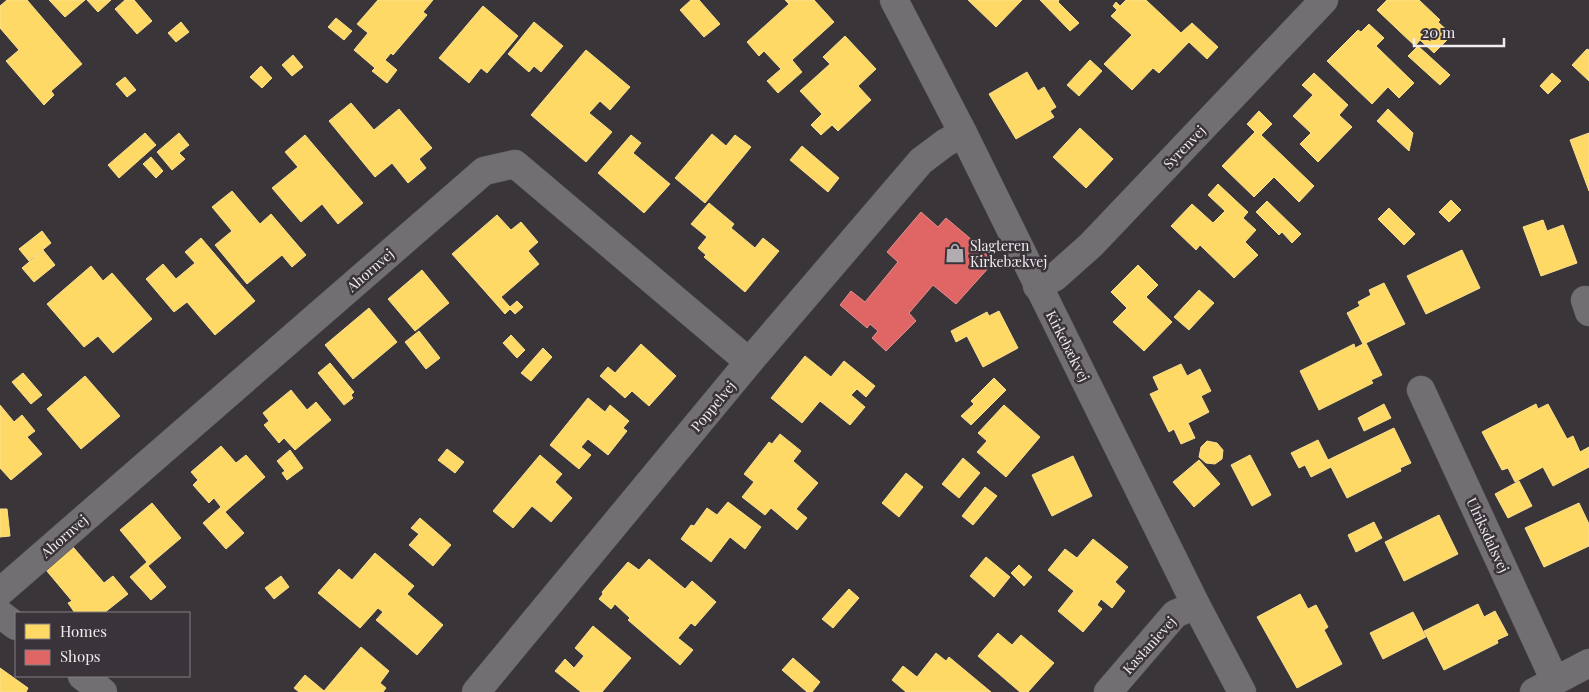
<svg xmlns="http://www.w3.org/2000/svg" width="1589" height="692" viewBox="0 0 1589 692" font-family="'Playfair Display',serif">
  <rect width="100%" height="100%" fill="#393539"/>
  <path fill="#ffd966" stroke="#fadf8f" d="M7,0H27L82,64L51,91L54,95L44,105L6,61L19,50L0,28V6Z
    M49,0H85L65,17Z
    M87,0H111L98,12Z
    M125,0H134L152,21L137,34L115,9Z
    M378,0H433L423,12L427,15L393,55L391,53L385,60L397,70L387,83L372,71L375,68L354,50L368,33L357,24Z
    M691,0H699L720,24L704,37L680,10Z
    M785,0H814L834,22L792,60L802,72L778,93L767,81L781,69L764,51L759,56L747,42L789,4Z
    M968,0H1022L996,27Z
    M1040,0H1059L1058,2L1079,23L1070,31Z
    M1126,0H1146L1181,33L1192,23L1218,47L1207,59L1189,42L1159,73L1153,68L1132,90L1104,64L1132,35L1111,16L1117,10L1113,6L1116,2L1120,6Z
    M1387,0H1419L1440,20L1438,22L1452,35L1434,53L1420,40L1415,46L1377,10Z
    M483,6L518,36L487,73L481,68L469,83L439,58Z
    M336,18L352,31L344,40L328,27Z
    M181,22L189,32L176,42L168,33Z
    M534,22L563,46L541,72L534,66L529,72L508,54Z
    M1369,24L1384,38L1376,46L1414,83L1399,98L1388,87L1372,104L1327,61L1358,30L1361,32Z
    M845,36L876,69L858,86L871,100L838,131L832,125L821,135L811,125L822,114L800,91L830,64L823,57Z
    M1418,46L1450,75L1440,85L1408,56Z
    M1587,49L1589,50V81L1572,65Z
    M586,50L630,87L610,110L600,101L589,113L612,132L586,162L531,115Z
    M293,55L303,67L292,76L282,65Z
    M1090,60L1102,71L1079,96L1067,85Z
    M261,66L272,78L262,88L250,77Z
    M1027,72L1038,91L1044,87L1056,107L1050,111L1054,117L1016,139L989,94Z
    M1314,73L1348,105L1339,115L1352,127L1318,162L1300,144L1311,133L1293,116L1313,95L1302,85Z
    M1552,73L1561,81L1548,94L1540,86Z
    M125,77L136,90L127,97L116,84Z
    M351,103L374,130L399,109L432,148L419,159L426,168L408,183L392,163L375,177L329,121Z
    M1388,109L1413,133L1409,151L1377,121Z
    M1259,111L1272,124L1261,135L1314,186L1299,202L1274,177L1254,197L1222,166L1255,132L1247,124Z
    M1080,128L1113,159L1086,188L1053,157Z
    M145,133L156,145L119,178L108,165Z
    M179,133L189,145L179,153L185,159L172,170L157,152Z
    M1589,133V191L1570,140Z
    M712,134L726,146L735,135L751,147L705,203L675,178Z
    M305,135L363,203L338,224L322,204L301,222L272,188L298,167L285,152Z
    M631,135L641,143L633,153L670,184L644,213L598,173Z
    M802,146L839,178L828,192L790,160Z
    M151,157L163,171L156,178L143,164Z
    M1218,184L1248,212L1243,218L1256,230L1245,242L1258,255L1234,278L1200,245L1196,250L1171,226L1192,204L1213,223L1225,211L1208,195Z
    M232,191L260,224L271,214L306,255L292,267L282,255L247,284L215,245L232,231L212,207Z
    M1451,200L1461,210L1449,222L1439,212Z
    M1267,201L1301,234L1292,243L1282,232L1279,235L1256,212Z
    M709,203L734,224L731,228L755,248L763,238L779,251L745,292L704,257L706,255L698,248L707,237L691,224Z
    M1389,208L1415,234L1404,245L1378,219Z
    M497,215L511,230L521,222L538,242L528,251L539,264L501,297L510,307L517,301L523,307L515,314L510,309L505,314L452,254Z
    M1543,220L1547,231L1563,225L1577,263L1541,276L1523,227Z
    M42,231L51,243L29,261L19,249Z
    M201,238L255,301L215,335L187,302L174,312L146,279L163,264L176,279L195,263L185,252Z
    M43,250L55,265L34,282L22,268Z
    M1462,250L1480,288L1426,314L1407,276Z
    M1138,265L1158,285L1146,297L1172,322L1144,351L1113,322L1127,308L1111,292Z
    M91,266L103,281L112,273L152,319L113,353L98,336L84,347L47,304Z
    M422,270L449,303L415,331L388,299Z
    M1384,283L1405,324L1366,343L1382,375L1371,380L1373,383L1319,410L1300,371L1354,344L1355,348L1363,344L1347,313L1360,306L1358,302L1371,295L1369,290Z
    M1199,290L1214,303L1189,330L1174,317Z
    M369,308L397,342L353,379L325,345Z
    M999,311L1018,348L983,367L967,336L956,342L951,331L987,312L989,316Z
    M419,331L440,358L426,369L405,342Z
    M511,335L525,350L517,358L503,343Z
    M641,344L676,376L649,406L632,391L625,398L600,376L608,367L615,373Z
    M543,348L552,357L531,381L521,373Z
    M805,356L831,377L844,361L875,386L866,397L857,389L851,395L865,407L850,425L820,401L802,423L771,398Z
    M330,363L354,392L351,395L353,398L344,405L318,373Z
    M1181,364L1187,376L1200,369L1211,391L1201,396L1209,412L1188,423L1195,438L1181,444L1174,429L1169,432L1150,394L1159,390L1153,377Z
    M23,373L42,395L31,404L12,382Z
    M85,376L120,416L81,449L47,409Z
    M994,378L1006,390L971,425L961,416L974,404L971,401Z
    M291,390L307,410L316,402L331,420L295,450L284,438L279,443L264,425L269,421L263,413Z
    M588,398L605,412L610,405L629,421L623,428L627,431L608,455L588,439L581,447L591,455L579,469L550,445Z
    M1384,404L1391,418L1364,431L1358,418Z
    M1536,404L1538,409L1548,404L1567,439L1573,436L1580,452L1589,447V467L1553,486L1543,467L1515,482L1508,468L1502,470L1482,432Z
    M0,405L14,422L22,415L35,431L27,437L42,454L11,480L0,468Z
    M1004,405L1040,437L1006,477L977,452L987,441L978,433Z
    M1394,428L1411,463L1400,468L1401,471L1347,498L1331,467L1311,477L1305,465L1299,468L1291,453L1318,440L1328,460Z
    M780,434L801,451L793,461L818,483L796,509L807,518L797,530L771,508L765,515L742,497L754,482L744,474L769,442L772,444Z
    M1207,441L1217,443L1223,450L1222,459L1215,464L1206,463L1199,457L1201,447Z
    M221,446L236,463L246,455L265,477L225,512L244,533L226,549L203,523L221,507L214,498L209,503L193,485L198,480L191,472Z
    M447,449L464,462L455,473L438,460Z
    M290,450L303,468L287,480L282,473L285,471L277,461Z
    M540,455L562,474L555,482L572,498L551,522L532,506L513,528L493,511Z
    M1250,455L1271,495L1252,506L1231,465Z
    M1073,456L1092,496L1052,516L1032,475Z
    M963,458L980,473L959,498L942,484Z
    M1199,460L1220,484L1194,507L1173,482Z
    M906,473L923,487L899,517L882,503Z
    M1519,481L1532,506L1508,518L1495,494Z
    M985,487L997,496L973,525L962,516Z
    M728,502L761,527L745,549L730,537L711,562L681,539L691,525L694,526L707,508L717,515Z
    M152,503L181,538L148,566L166,587L151,600L130,577L147,562L120,530Z
    M1579,503L1589,524V546L1544,567L1525,528Z
    M0,509H7L10,536L0,537Z
    M1439,515L1458,554L1404,581L1385,542Z
    M420,518L451,545L433,566L409,545L419,534L411,528Z
    M1374,522L1382,538L1356,552L1348,535Z
    M1093,539L1128,567L1115,582L1125,591L1112,608L1101,599L1097,605L1102,609L1083,632L1058,611L1074,591L1048,570L1065,549L1077,558Z
    M73,547L104,583L113,576L128,594L104,613H75L68,603L72,601L46,570Z
    M375,553L414,586L407,594L443,625L417,655L376,620L383,612L378,608L360,628L318,593L339,569L352,580Z
    M986,557L1010,577L994,597L970,576Z
    M649,559L685,589L692,581L716,602L695,626L691,623L678,638L693,650L680,665L628,620L630,618L615,604L611,609L599,599L603,594L602,592L628,562L639,570Z
    M1019,565L1032,577L1024,586L1011,573Z
    M281,576L289,587L274,599L265,588Z
    M849,589L859,598L833,628L822,619Z
    M1300,594L1308,609L1316,605L1328,627L1324,630L1342,664L1297,688L1257,617Z
    M1478,604L1484,617L1495,611L1508,635L1497,640L1498,643L1444,670L1424,631Z
    M1413,612L1426,637L1383,659L1370,633Z
    M593,626L631,658L602,692H581L555,671L565,659L574,668L584,656L575,648Z
    M998,633L1012,645L1021,635L1054,663L1028,692H1020L978,656Z
    M361,647L389,671L380,683L386,688L383,692H299L294,688L305,675L324,691Z
    M936,653L946,661L949,657L991,692H906L892,680L903,666L917,677Z
    M793,658L820,682L812,692H807L782,670Z
    M0,668L28,688L26,692H0Z"/>
  <path fill="#e06666" stroke="#e58e8f" d="M921,212L938,227L946,218L985,251L991,265L956,304L933,285L909,313L916,321L886,351L872,338L878,331L870,324L867,328L840,305L851,291L865,302L898,262L887,252Z"/>
  <g fill="none" stroke-linecap="round" stroke-linejoin="round">
    <defs>
      <path id="minor" d="M1037,286L1055,277L1091,245L1324,0
        M1585,300L1589,312
        M1421,390L1555,681
        M0,592L484,171L515,164L749,362
        M0,614L16,626
        M82,676L103,692
        M476,692L749,362L921,161L945,143L963,133
        M1108,692L1175,614L1196,605
        M1534,692L1589,663"/>
      <path id="tertiary" d="M894,0L963,133L1196,605L1242,692"/>
    </defs>
    <use href="#minor" stroke="#565356" stroke-width="29"/>
    <use href="#tertiary" stroke="#565356" stroke-width="29"/>
    <use href="#minor" stroke="#726f72" stroke-width="28"/>
    <use href="#tertiary" stroke="#726f72" stroke-width="28"/>
  </g>
  <defs>
    <symbol id="shop-bare" viewBox="-9 -9 18 18"><path d="M-5-2.5h2.3a2.7 3.5 0 0 1 5.4 0H5L5.5 6h-11ZM-1.5-2.5h3a1.5 2.3 0 0 0-3 0Z" fill="#b0acb0" stroke="#3a343a" stroke-width="2.5" paint-order="stroke"/></symbol>
  </defs>
  <g fill-rule="evenodd">
    <use href="#shop-bare" x="941" y="239" width="28" height="28"/>
  </g>
  <g text-anchor="middle" dominant-baseline="central" stroke-width="5" stroke-linejoin="round" paint-order="stroke">
    <g font-size="14" fill="#f0ecf0" stroke="#3a343a">
      <text transform="translate(1184 147) rotate(-46)">Syrenvej</text>
      <text transform="translate(370 270) rotate(-41)">Ahornvej</text>
      <text transform="translate(1068 346) rotate(63)">Kirkebækvej</text>
      <text transform="translate(713 406) rotate(-50)">Poppelvej</text>
      <text transform="translate(1488 535) rotate(65)">Ulriksdalsvej</text>
      <text transform="translate(64 536) rotate(-41)">Ahornvej</text>
      <text transform="translate(1149 645) rotate(-48)">Kastanievej</text>
    </g>
    <g font-size="14" fill="#f0ecf0" stroke="#3a343a" text-anchor="start">
      <text x="970" y="245">Slagteren<tspan x="970" dy="16">Kirkebækvej</tspan></text>
    </g>
  </g>
  <rect x="15" y="612" width="175" height="65" fill="#3a343a" stroke="#837e83"/>
  <rect x="25" y="624" width="25" height="15" fill="#ffd966" stroke="#837e83"/>
  <text x="60" y="637" font-size="15" fill="#f0ecf0">Homes</text>
  <rect x="25" y="650" width="25" height="15" fill="#e06666" stroke="#837e83"/>
  <text x="60" y="662" font-size="15" fill="#f0ecf0">Shops</text>
  <path d="M1414 38v8h90v-8" fill="none" stroke="#f0ecf0" stroke-width="2.5"/>
  <text x="1422" y="38" font-size="15" fill="#f0ecf0" stroke="#3a343a" stroke-width="4" paint-order="stroke">20 m</text>
</svg>
